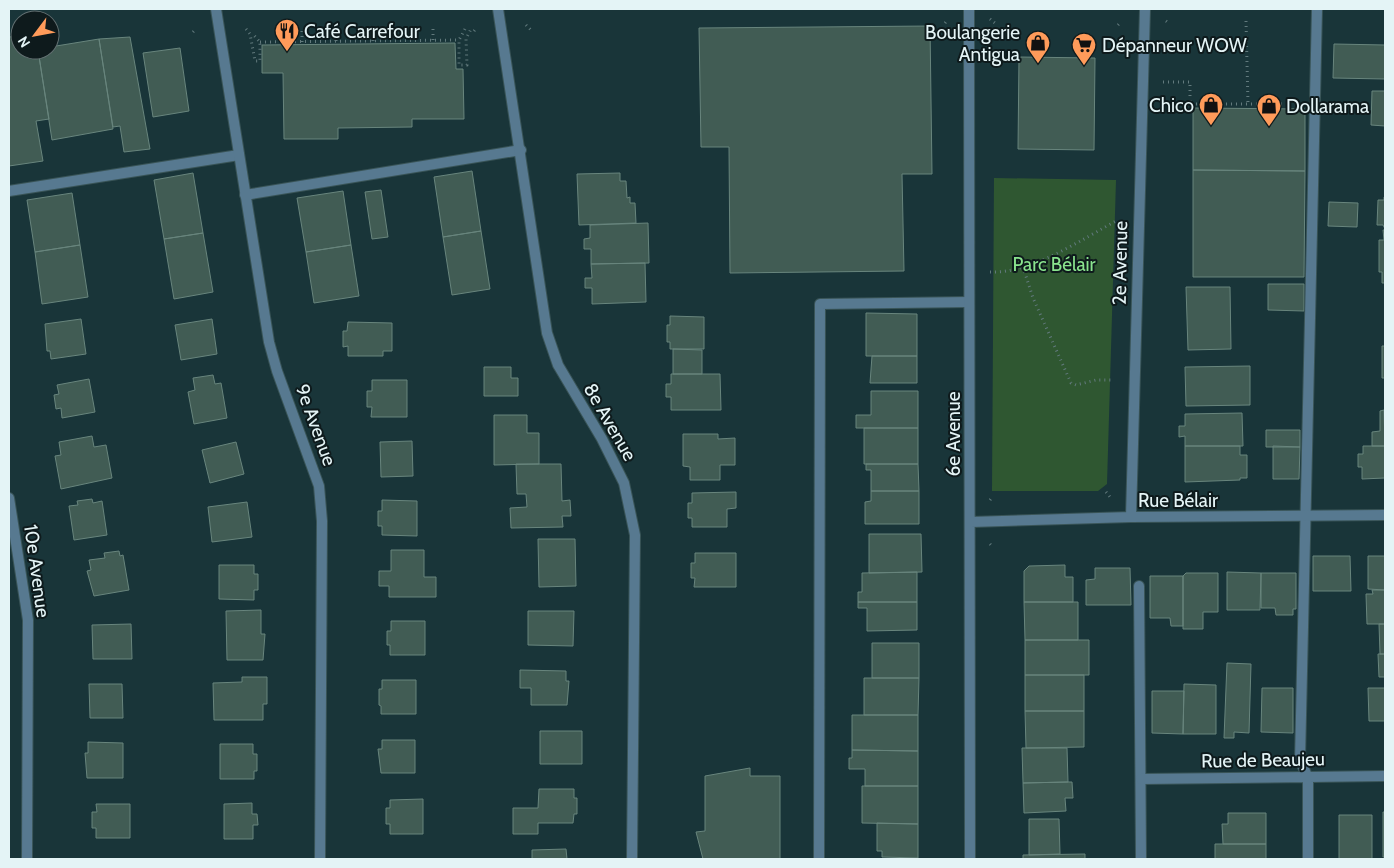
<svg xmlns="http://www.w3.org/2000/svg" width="1394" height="868" viewBox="0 0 1394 868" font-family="Cabin,sans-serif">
  <rect width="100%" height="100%" fill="#193539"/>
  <path fill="#2f5731" d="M994,178L1116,180L1107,484L1098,491H992Z"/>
  <path fill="#415c54" stroke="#68857d" d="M930,26L932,174H902L904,271L730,273L729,147H701L699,28Z
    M20,36V50H38L49,119L36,121L43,161L9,166V37Z
    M130,37L150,149L124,152L120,126L113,127L99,39Z
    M99,39L113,129L52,140L38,50H50V47Z
    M455,43L456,69H463L464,119H412V127L338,128V139H284L283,73H262V45Z
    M1334,44L1385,45V79L1333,78Z
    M180,48L189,111L153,117L143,53Z
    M1019,57L1095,58L1094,150L1018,149Z
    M1372,91H1385V126L1371,125Z
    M1193,108L1305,109V171L1193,170Z
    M1193,170L1305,171L1304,277H1193Z
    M472,171L481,231L443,237L434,177Z
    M193,173L203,233L164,239L154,180Z
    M620,173V181H626L627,198L630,197V203H635L636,223L579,225L577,174Z
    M381,190L388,237L372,239L365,192Z
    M343,191L351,245L306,252L297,198Z
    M72,193L80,245L35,252L27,200Z
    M1384,197H1385V229L1383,225H1377L1378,200H1384Z
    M1329,202L1358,203L1357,227L1328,226Z
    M648,223L649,263L591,264V249H584V239L590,238V225Z
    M1383,230H1385V283H1382V272H1379V240H1384Z
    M481,231L490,289L452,295L443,237Z
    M203,233L213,292L174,299L164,239Z
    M80,245L88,297L42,304L35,252Z
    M351,245L359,296L314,303L306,252Z
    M645,263L646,302L592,304V288H585V278H592L591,264Z
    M1268,284H1304V311L1268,310Z
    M1186,287H1230L1231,349L1188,350Z
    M866,313L917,314V356H866Z
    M670,316L704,317V349H670V342H667V325H670Z
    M81,319L86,354L51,359L50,351H47L45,324Z
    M212,319L217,354L181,360L175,325Z
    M348,322L392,323V351H383V356H348V346L343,347V331H347Z
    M1382,346H1385V378H1382Z
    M673,349L702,350V374H673Z
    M872,356H917V383H870Z
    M1250,366V405L1186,406L1185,367Z
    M484,367H511V378H518V396H484Z
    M671,374H720L721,410H671V397H666V384H671Z
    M213,375L215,384L221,383L227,418L194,424L188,392L195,390L193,378Z
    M89,379L95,412L62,418L61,408L56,409L54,395L59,394L57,385Z
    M372,380H407V417H371L372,407H367V391H372Z
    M871,391H918V428H856V415H871Z
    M1384,410L1385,446H1372V432L1380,431V411Z
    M1242,413L1243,446H1185V436L1179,437V426H1185V414Z
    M494,415H527V433H539V464L494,465Z
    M864,428H918V464H864Z
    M1266,430H1300V447H1266Z
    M683,434H718V439L735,438V465H720V480H690V467L683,466Z
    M92,436L94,447L106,445L112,478L61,489L55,456L61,455L59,442Z
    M412,441L413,476L381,477L380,442Z
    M236,442L244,474L210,483L202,450Z
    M1185,446H1240V455H1247V478H1240V480L1185,482Z
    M1273,446L1300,447L1299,479H1273Z
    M1363,446H1385V478L1362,479V467H1358V454H1363Z
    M516,464H561L562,501L570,500L571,516H562L563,527L511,528L510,508L527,507L526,494H517Z
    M866,464H918L919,491H871V470H866Z
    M871,491H919V524H865V502L871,501Z
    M736,492V508L727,509V527H692V518H688V503H692V493Z
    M92,499L93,503L102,501L107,535L74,540L69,506L78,505L77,501Z
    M382,500L417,501V536L382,535V526H378V511H382Z
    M247,502L252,537L212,542L208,507Z
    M869,534H921L922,572L869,573Z
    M538,539H575L576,586L539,587Z
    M391,550H424V577H436V597H389V586H379V571H391Z
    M119,551L120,556L123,555L129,590L94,596L87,571L91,570L89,560L105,558L104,553Z
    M695,553H736V587H694L695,578H691V563H695Z
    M1313,556H1350L1351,591H1313Z
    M1368,556H1385V590L1368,589Z
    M219,565H254V574H258V590H254V600L219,599Z
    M1065,565V577H1073V602H1024V571L1029,566Z
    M1095,568H1130L1131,605H1086V580L1095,579Z
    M917,572V602H858V592H862V573Z
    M1227,572L1261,573L1260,610H1227Z
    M1186,573H1218V612H1203V629H1183V576Z
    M1261,573H1296V609H1293V615H1276L1275,608H1261Z
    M1150,576H1183V626H1171L1170,618H1150Z
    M1372,590H1385V624H1367L1366,594H1373Z
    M858,602H917V630L867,631V608H858Z
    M1024,602H1078V640H1025Z
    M261,610V634H265L263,660H227L226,611Z
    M528,611H574L573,646L528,645Z
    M391,621H425V655H390V645H387V631H391Z
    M131,624L132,659H93L92,625Z
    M1379,624H1385V654H1380Z
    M1025,640H1089V675H1025Z
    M872,643H919V678H872Z
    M1378,654H1385V688V677H1379Z
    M1227,663L1251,664L1249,733L1234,732V738H1224Z
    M520,670L566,671V681H569L567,705H531V688H520Z
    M1025,675H1084V711H1025Z
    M242,677H267V704H263V720H214L213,683L242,682Z
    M864,678H919L918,715H864Z
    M382,680H416V714H381V706L379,705V689H382Z
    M89,684H122L123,718H90Z
    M1184,684L1216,685V734H1183Z
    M1262,688H1293V733L1261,732Z
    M1368,688H1385V721H1369Z
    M1152,691H1184L1183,734L1152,733Z
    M1025,711H1084V747L1026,748Z
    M852,715H918V751L852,750Z
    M540,731H582V764H540Z
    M382,740H415V773H381L378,749H382Z
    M88,742L123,743V778H87L85,753H88Z
    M220,744H253V754H257V771H254V779H220Z
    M1022,748H1067L1068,782L1023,783Z
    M852,750L918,751V786H865V769H849V758H852Z
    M750,768V776H780V859H703L696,832L705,831V776Z
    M1068,782H1072L1073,798H1065L1066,811L1024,813L1023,783Z
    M862,786H918V824L862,823Z
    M539,789H574V798H577V814H574L573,823H538V834H513V808H538Z
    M423,799V834H390V824H386V808H390V800Z
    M252,803V814H257L258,825H253V839H224V804Z
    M96,804H130V838H96V828H92V812H97Z
    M1383,812H1385V857H1383Z
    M1228,813H1266V844H1223L1222,824H1228Z
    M1339,815H1372V859H1339Z
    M1029,819H1059L1060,854L1029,855Z
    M877,823L918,824V858L882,857V851H877Z
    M1215,844H1266V859H1215Z
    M566,849L567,859H532V850Z
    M1085,854V859H1023V855Z"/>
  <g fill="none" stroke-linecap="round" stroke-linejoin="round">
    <defs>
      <path id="service" d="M9,191L239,155
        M245,195L521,150
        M1139,586L1141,859
        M1308,778L1300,760L1317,9
        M819,859L820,304L969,302"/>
      <path id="minor" d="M216,9L269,342L277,371L319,486L322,521L320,859
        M498,9L547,333L558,365L602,439L624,483L635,535L632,859
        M969,9L970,859
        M9,498L28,620L27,859
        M1131,517L1145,9
        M971,522L1131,517L1385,515
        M1141,779L1385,776
        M1308,859V778"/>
    </defs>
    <use href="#service" stroke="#395457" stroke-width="12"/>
    <use href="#minor" stroke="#395457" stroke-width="12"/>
    <path stroke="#627a7d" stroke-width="3" stroke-dasharray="1 4" stroke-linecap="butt" d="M990,19L995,23
      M1166,21L1170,24
      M1246,21L1248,104
      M945,23L948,19
      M526,25L532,31
      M1118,25L1121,22
      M246,29L250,34L255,61H260V42L252,33
      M433,29V40
      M465,29L459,40V65H467L466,39L471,29
      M336,30V41
      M474,31L477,27
      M193,32L196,29
      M373,41L374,29
      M260,42L459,40
      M302,42V30
      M1163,82H1190V104H1286
      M1023,267L1033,298L1071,383L1076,385L1096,380H1114
      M990,272C1031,274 1082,239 1118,220
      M1106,492L1110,497
      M990,500L993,496
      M990,544L992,546"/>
    <use href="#service" stroke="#577990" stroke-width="10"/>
    <use href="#minor" stroke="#577990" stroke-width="10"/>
  </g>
  <defs>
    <symbol id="restaurant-pin" viewBox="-11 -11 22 30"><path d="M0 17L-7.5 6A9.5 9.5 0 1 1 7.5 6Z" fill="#ff9b5a" stroke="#0e1a1c"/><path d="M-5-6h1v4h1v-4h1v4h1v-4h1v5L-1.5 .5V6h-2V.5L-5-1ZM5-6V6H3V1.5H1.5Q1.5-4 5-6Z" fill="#111"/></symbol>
    <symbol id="shop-pin" viewBox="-11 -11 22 30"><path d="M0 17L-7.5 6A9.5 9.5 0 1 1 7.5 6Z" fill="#ff9b5a" stroke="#0e1a1c"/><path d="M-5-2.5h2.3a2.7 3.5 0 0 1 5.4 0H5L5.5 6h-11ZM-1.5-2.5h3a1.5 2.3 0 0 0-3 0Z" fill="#111"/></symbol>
    <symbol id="supermarket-pin" viewBox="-11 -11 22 30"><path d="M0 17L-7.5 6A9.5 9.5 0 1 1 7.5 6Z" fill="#ff9b5a" stroke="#0e1a1c"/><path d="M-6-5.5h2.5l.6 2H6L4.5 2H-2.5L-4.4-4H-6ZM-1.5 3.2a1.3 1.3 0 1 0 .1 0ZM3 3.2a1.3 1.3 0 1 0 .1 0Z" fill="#111"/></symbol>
  </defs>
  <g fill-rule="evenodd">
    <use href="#restaurant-pin" x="273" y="17" width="28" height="38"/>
    <use href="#shop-pin" x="1024" y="29" width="28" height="38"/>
    <use href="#supermarket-pin" x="1070" y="31" width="28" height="38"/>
    <use href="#shop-pin" x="1197" y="91" width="28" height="38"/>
    <use href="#shop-pin" x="1255" y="92" width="28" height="38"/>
  </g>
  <g text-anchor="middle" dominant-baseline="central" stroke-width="4" stroke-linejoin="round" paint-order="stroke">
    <g font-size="19" fill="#e4f4f6" stroke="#0e1a1c" text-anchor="start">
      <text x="304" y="31">Café Carrefour</text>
      <text x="1020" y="32" text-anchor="end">Boulangerie<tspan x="1020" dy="22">Antigua</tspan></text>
      <text x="1102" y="45">Dépanneur WOW</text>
      <text x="1194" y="105" text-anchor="end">Chico</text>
      <text x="1286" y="106">Dollarama</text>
    </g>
    <g font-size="19" fill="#e4f4f6" stroke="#0e1a1c">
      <text transform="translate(1120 263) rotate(-89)">2e Avenue</text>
      <text transform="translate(610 422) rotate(60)">8e Avenue</text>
      <text transform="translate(316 425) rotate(70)">9e Avenue</text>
      <text transform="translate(953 434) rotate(-90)">6e Avenue</text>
      <text x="1178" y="500">Rue Bélair</text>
      <text transform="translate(37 571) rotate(82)">10e Avenue</text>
      <text transform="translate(1263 760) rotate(-1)">Rue de Beaujeu</text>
    </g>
    <g font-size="19" fill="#8ae48e" stroke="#0e1a1c">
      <text x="1054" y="264">Parc Bélair</text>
    </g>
  </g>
  <rect width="1394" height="868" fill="none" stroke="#e4f4f6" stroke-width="20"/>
  <g transform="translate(35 35) rotate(238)"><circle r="24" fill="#0e1a1c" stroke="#647173"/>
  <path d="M0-4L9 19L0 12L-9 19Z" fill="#ff9b5a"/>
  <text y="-8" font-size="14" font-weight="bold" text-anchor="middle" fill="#e4f4f6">N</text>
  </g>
</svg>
